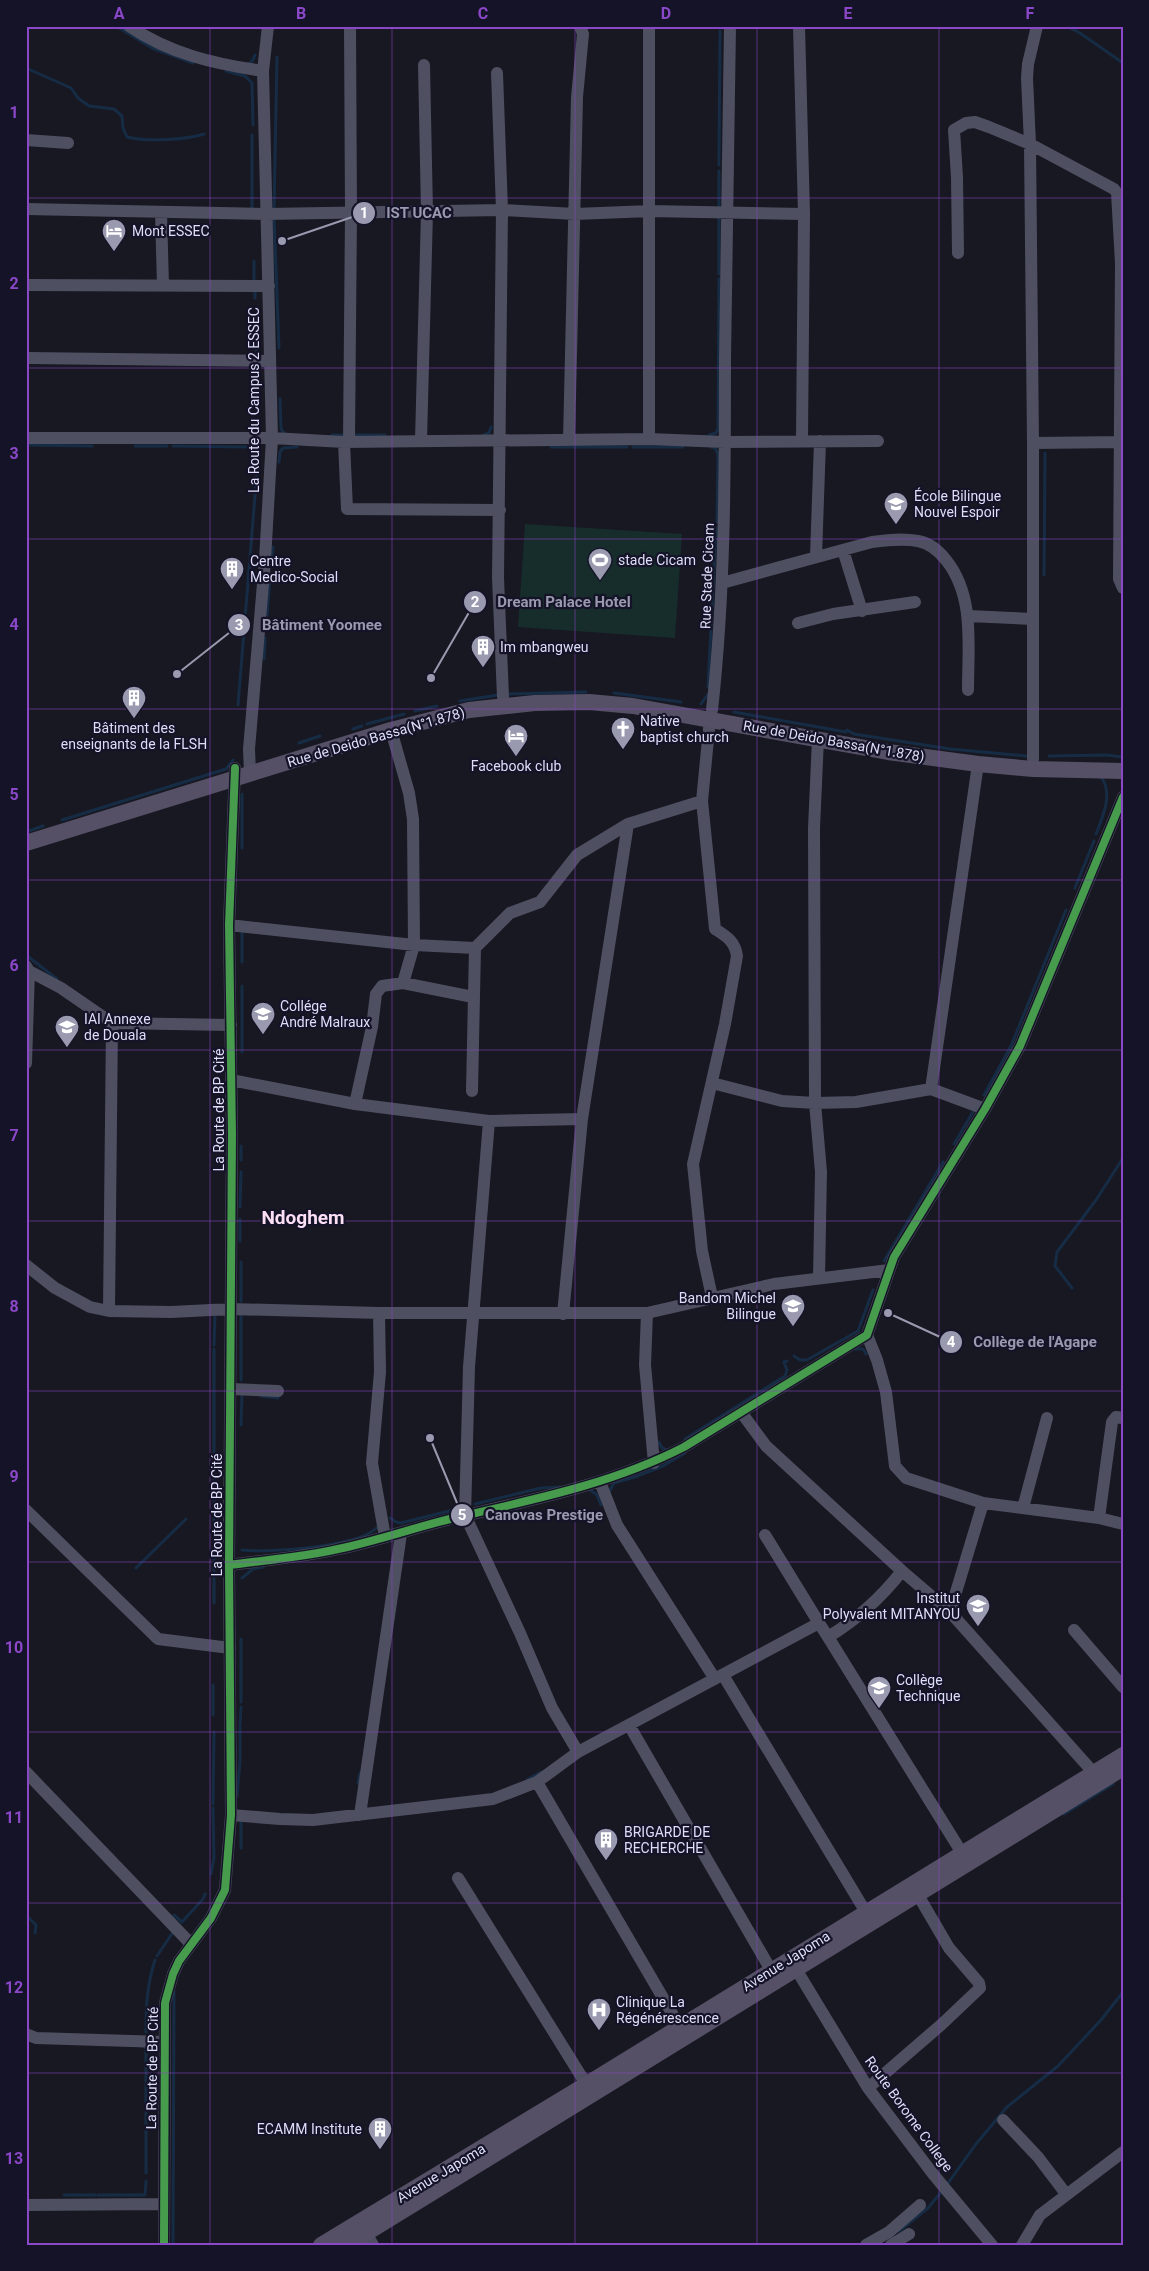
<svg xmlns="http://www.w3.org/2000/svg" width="1149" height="2271" viewBox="0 0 1149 2271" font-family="Roboto,sans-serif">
  <rect width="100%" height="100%" fill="#181822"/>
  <path fill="#172d2c" d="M525,524L682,534L675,638L518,627Z"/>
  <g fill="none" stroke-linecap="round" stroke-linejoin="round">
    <path stroke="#162c45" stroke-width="3" d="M116,26L152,48L193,63
      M1066,26L1080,33L1123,63
      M249,64L253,60L255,55
      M26,68L71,88L78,98L89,106L114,109L122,116L123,128L127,137C147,142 184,140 204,134
      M226,71L245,76L252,83L253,125
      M719,165L720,31
      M719,209V171
      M274,210L277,57
      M252,211V135
      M274,216L279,348
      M254,261V282
      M719,274V215
      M255,290V298
      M256,335L257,358
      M280,399L281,429L286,435
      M332,435H345
      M353,435H385
      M484,435L489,433L491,427
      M709,435L716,433L718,429L719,279
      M26,445L92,446
      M135,446H167
      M173,446L249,447L255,449
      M551,447H627
      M633,447H683
      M711,447L715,448L718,454L717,522
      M279,462L280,452L283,448L297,447
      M272,557L273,547
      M1044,575L1045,453
      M267,616L270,577
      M264,659L265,638
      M708,687L716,528
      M614,693L681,702
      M507,694L586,692
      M460,701L498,695
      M701,704L708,694
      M238,705L257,471
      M415,711L437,706
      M734,712L846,732
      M367,724L404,714
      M353,729L362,726
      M847,730L854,734L950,749L1026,756
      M299,743L320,736
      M1049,756L1106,755L1123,757
      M62,820L226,769L233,760
      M26,832L43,826
      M1096,834C1103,817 1114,791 1100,776
      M242,848V794
      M1075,888L1094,841
      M26,955L57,979
      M242,962V931
      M242,1052V986
      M984,1095L1011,1046L1066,910
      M954,1144L973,1112
      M241,1160V1146
      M240,1207L241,1172
      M240,1241V1219
      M884,1261L943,1162
      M241,1262V1301
      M1072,1288L1055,1266L1057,1252L1096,1200L1123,1158
      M214,1345L215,1314
      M855,1349H863L866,1354
      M794,1356L800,1360H807L858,1331L873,1290
      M241,1380V1313
      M261,1396L278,1398
      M241,1425L242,1393
      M685,1439L785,1376L787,1370L784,1362L787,1361
      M659,1442L662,1448L667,1450
      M640,1475L663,1466L685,1453
      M589,1489L597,1495L601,1505
      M609,1492L614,1483L638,1476
      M475,1504L541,1488L560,1487
      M390,1518L396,1522L401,1523L461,1508
      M242,1550C267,1553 365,1547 379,1525
      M136,1568L186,1519
      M242,1578L253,1569L263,1567
      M214,1603V1349
      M213,1685V1715
      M241,1702V1639
      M240,1725L241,1707
      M528,1779L541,1772
      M358,1783L360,1773
      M237,1796L240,1761V1727
      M213,1804L214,1732
      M1064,1814L1113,1784
      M241,1819V1848
      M211,1874L214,1858L213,1808
      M26,1915L36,1925L35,1933
      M174,1915L182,1922L203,1899L205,1894
      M157,1956L173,1932
      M146,2032C146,2006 147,1984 155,1960
      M144,2047H146V2173
      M946,2186L976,2144L1007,2107L1058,2066L1101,2020L1123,1992
      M64,2195H95
      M98,2195H145L146,2181
      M899,2231L928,2208L942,2191
      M173,2245L174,1992"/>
    <path stroke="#4e4f61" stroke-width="12" d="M129,26C170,54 215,64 263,71
      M649,26V439
      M799,26L804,214L802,440
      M497,73L502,210L498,578L503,697
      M26,140L68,143
      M26,209L266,214L502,210L575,214L650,211L804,214
      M161,212L163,286
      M958,253L957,177L954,130L966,123L975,122L989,127L1030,144L1114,189L1117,193L1121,263L1119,579L1123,588
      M26,285L269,286
      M28,358L268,361
      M26,438H272L344,442L649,439L725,442L878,441
      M569,440L577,97L583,34L580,26
      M421,441L427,212L424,65
      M344,442L347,509L500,510
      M349,442L351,213L350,26
      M1033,443L1123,442
      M843,550L862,611
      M816,557L820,441
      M722,583L872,542C887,540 903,538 918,541C929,543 939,551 946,560C975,596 968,646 968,690
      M968,616L1033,619
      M798,623L833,614L915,602
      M712,710C725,593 725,476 725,359C726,248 728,137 730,26
      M710,719L702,801L715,929C726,936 735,941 737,956L725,1024L693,1164L702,1251L712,1297
      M391,730L409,793L413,819L414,945L403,983
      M818,739L814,828L815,1103L821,1172L819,1278
      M1033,759V443L1030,144L1027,78L1028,64L1037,26
      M250,773L249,749L265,560L272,438L263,71L268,26
      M229,925L414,945L475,948
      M26,966L29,971L61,988L112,1023L231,1025
      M26,1063L29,971
      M231,1080L355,1104L489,1121L582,1119
      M712,1083L782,1101L815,1103L856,1102L931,1089L985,1109
      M931,1089L978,764
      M472,1091L475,948L510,913L540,902L577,855L628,824L702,801
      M355,1104L372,1027L376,994L382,986L403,983L473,997
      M489,1121L469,1367L465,1515L520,1633L552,1708L578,1752
      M26,1265L55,1288L90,1307L109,1311L171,1312L231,1309L379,1313H647L774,1284L889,1270
      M109,1311L112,1023
      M379,1313L380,1372L372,1463L385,1537
      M647,1313L645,1365L654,1463
      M563,1314L582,1119L628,824
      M867,1335L877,1360L886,1392L895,1466L906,1478L983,1503L1099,1518L1123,1524
      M231,1389L278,1391
      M741,1412L766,1446L902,1571L950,1612L1093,1772
      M600,1482L617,1525L715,1679
      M1023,1508L1047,1418
      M26,1510L158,1639L230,1648
      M1099,1518L1112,1422L1116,1417L1123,1418
      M765,1535L819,1623
      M229,1565C266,1560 303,1557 338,1549C382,1540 424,1524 467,1515C541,1498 616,1482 684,1447L867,1335L894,1257L985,1109L1020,1046L1123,797
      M950,1612L983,1503
      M1074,1630L1123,1687
      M828,1637L962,1853
      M723,1675L870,1919
      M629,1725L771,1970
      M26,1772L191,1944
      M537,1782L680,2027
      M231,1815L280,1819L313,1820L493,1799L537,1782L578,1752L819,1623L828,1637C858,1619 880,1599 902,1571
      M360,1815L401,1534
      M458,1878L591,2092
      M796,1969L868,2088L933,2174L992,2245
      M26,2034L36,2038L163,2042
      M868,2088L942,2024L980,1988L979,1983L949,1948L918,1895
      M1003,2120L1038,2157L1066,2194
      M26,2205L164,2204
      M366,2233L373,2245
      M164,2245L165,2003L173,1974L179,1961L211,1918L225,1890L231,1815L229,1565L232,1134L229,925L235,768
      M866,2245L889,2232L920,2205
      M891,2245L909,2234
      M1022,2245L1040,2215L1123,2152"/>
    <path stroke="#555066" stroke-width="16" d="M26,843L391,730L469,710L535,703L589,702L633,706L888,752L978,764L1033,769L1123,771
      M321,2245L587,2084L1123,1755
      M347,2245L1123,1768"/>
    <defs>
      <path id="cycleway" d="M229,1565C266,1560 303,1557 338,1549C382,1540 424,1524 467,1515C541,1498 616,1482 684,1447L867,1335L894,1257L985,1109L1020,1046L1123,797
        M164,2245L165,2003L173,1974L179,1961L211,1918L225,1890L231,1815L229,1565L232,1134L229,925L235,768"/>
    </defs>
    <use href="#cycleway" stroke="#151327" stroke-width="11"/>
    <use href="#cycleway" stroke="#469c4c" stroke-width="8"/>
  </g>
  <path fill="none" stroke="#8a47c8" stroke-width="1" stroke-opacity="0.55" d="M210,26V2245M392,26V2245M575,26V2245M757,26V2245M939,26V2245M26,198H1123M26,368H1123M26,539H1123M26,709H1123M26,880H1123M26,1050H1123M26,1221H1123M26,1391H1123M26,1562H1123M26,1732H1123M26,1903H1123M26,2073H1123"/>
  <defs>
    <symbol id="hotel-pin" viewBox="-11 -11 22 30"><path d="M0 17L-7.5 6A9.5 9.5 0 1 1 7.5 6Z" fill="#9999af" stroke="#151327"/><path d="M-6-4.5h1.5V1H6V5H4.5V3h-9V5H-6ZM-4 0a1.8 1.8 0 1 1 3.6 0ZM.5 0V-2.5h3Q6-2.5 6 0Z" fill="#fff"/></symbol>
    <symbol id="school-pin" viewBox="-11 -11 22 30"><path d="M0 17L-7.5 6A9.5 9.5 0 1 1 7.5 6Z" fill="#9999af" stroke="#151327"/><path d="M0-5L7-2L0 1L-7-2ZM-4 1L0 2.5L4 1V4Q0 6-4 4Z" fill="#fff"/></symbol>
    <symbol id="stadium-pin" viewBox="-11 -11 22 30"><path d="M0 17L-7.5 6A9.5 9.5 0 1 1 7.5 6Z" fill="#9999af" stroke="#151327"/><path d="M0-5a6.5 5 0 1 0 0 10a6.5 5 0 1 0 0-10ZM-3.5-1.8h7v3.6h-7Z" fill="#fff"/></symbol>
    <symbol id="building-pin" viewBox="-11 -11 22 30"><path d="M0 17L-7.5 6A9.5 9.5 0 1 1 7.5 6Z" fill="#9999af" stroke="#151327"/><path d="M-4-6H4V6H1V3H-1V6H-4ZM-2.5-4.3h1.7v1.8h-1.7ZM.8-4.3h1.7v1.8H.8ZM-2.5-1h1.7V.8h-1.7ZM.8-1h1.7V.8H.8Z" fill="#fff"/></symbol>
    <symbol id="church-pin" viewBox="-11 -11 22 30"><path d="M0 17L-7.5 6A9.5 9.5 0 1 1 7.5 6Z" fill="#9999af" stroke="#151327"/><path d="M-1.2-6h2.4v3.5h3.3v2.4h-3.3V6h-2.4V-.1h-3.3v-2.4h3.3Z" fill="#fff"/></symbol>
    <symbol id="hospital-pin" viewBox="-11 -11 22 30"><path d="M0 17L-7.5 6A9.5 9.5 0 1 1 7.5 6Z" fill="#9999af" stroke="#151327"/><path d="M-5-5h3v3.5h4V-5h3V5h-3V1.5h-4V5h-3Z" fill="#fff"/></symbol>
  </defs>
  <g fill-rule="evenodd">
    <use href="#hotel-pin" x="100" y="217" width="28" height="38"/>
    <use href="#school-pin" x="882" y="490" width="28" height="38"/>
    <use href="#stadium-pin" x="586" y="546" width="28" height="38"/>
    <use href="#building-pin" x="218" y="555" width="28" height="38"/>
    <use href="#building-pin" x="469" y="633" width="28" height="38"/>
    <use href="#building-pin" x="120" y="684" width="28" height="38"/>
    <use href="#church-pin" x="609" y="715" width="28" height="38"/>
    <use href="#hotel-pin" x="502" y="722" width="28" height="38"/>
    <use href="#school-pin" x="249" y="1000" width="28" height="38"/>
    <use href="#school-pin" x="53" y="1013" width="28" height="38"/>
    <use href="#school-pin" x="779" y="1292" width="28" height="38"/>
    <use href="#school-pin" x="964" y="1592" width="28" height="38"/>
    <use href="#school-pin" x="865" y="1674" width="28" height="38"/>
    <use href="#building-pin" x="592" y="1826" width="28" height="38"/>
    <use href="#hospital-pin" x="585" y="1996" width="28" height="38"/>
    <use href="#building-pin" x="366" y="2115" width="28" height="38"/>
  </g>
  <g text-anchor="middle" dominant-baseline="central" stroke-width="4.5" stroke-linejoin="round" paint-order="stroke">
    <g font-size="14" fill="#dedefb" stroke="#151327" text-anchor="start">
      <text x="132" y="231">Mont ESSEC</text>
      <text x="914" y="496">École Bilingue<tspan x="914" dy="16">Nouvel Espoir</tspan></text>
      <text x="618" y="560">stade Cicam</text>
      <text x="250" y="561">Centre<tspan x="250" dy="16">Medico-Social</tspan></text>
      <text x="500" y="647">Im mbangweu</text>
      <text x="640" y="721">Native<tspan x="640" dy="16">baptist church</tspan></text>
      <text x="134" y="728" text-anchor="middle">Bâtiment des<tspan x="134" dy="16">enseignants de la FLSH</tspan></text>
      <text x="516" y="766" text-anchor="middle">Facebook club</text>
      <text x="280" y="1006">Collége<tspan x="280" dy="16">André Malraux</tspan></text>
      <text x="84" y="1019">IAI Annexe<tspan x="84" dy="16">de Douala</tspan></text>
      <text x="776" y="1298" text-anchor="end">Bandom Michel<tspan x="776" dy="16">Bilingue</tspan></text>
      <text x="960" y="1598" text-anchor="end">Institut<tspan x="960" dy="16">Polyvalent MITANYOU</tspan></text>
      <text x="896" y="1680">Collège<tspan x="896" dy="16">Technique</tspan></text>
      <text x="624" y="1832">BRIGARDE DE<tspan x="624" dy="16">RECHERCHE</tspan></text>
      <text x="616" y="2002">Clinique La<tspan x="616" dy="16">Régénérescence</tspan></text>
      <text x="362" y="2129" text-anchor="end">ECAMM Institute</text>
    </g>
    <g font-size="14" fill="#dedefb" stroke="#151327">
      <text transform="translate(254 400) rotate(-90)">La Route du Campus 2 ESSEC</text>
      <text transform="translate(707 576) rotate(-88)">Rue Stade Cicam</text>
      <text transform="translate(376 737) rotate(-16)">Rue de Deido Bassa(N°1.878)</text>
      <text transform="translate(834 741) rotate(10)">Rue de Deido Bassa(N°1.878)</text>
      <text transform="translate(219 1110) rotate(-90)">La Route de BP Cité</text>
      <text transform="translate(217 1515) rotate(-90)">La Route de BP Cité</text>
      <text transform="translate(786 1961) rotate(-32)">Avenue Japoma</text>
      <text transform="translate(152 2068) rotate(-89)">La Route de BP Cité</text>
      <text transform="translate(909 2114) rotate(54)">Route Borome College</text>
      <text transform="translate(441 2173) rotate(-31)">Avenue Japoma</text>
    </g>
    <g font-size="19" font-weight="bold" fill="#fbdff4" stroke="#151327">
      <text x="303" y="1217">Ndoghem</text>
    </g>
  </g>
  <path fill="none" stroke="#9999af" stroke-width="2" d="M282 241L364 213M431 678L475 602M177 674L239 625M888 1313L951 1342M430 1438L462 1515"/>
  <g fill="#9999af" stroke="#151327" stroke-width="2">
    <circle cx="282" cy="241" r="5"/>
    <circle cx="431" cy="678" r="5"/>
    <circle cx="177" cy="674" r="5"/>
    <circle cx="888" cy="1313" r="5"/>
    <circle cx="430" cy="1438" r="5"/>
    <circle cx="364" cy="213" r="12"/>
    <circle cx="475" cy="602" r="12"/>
    <circle cx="239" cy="625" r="12"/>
    <circle cx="951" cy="1342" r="12"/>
    <circle cx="462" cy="1515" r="12"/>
  </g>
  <g font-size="15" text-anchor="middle" font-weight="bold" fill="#fff">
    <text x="364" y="218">1</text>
    <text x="475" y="607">2</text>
    <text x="239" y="630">3</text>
    <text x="951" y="1347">4</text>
    <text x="462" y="1520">5</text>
  </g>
  <g font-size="15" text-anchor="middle" font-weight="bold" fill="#9999af" stroke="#151327" stroke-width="4.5" stroke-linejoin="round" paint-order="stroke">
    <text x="419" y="218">IST UCAC</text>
    <text x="564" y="607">Dream Palace Hotel</text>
    <text x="322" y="630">Bâtiment Yoomee</text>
    <text x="1035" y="1347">Collège de l'Agape</text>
    <text x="544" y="1520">Canovas Prestige</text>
  </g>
  <rect width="1149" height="2271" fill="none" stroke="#151327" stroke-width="55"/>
  <rect x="28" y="28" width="1094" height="2216" fill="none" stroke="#8a47c8" stroke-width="2"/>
  <g font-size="16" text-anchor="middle" font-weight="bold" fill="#8a47c8">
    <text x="119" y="19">A</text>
    <text x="301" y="19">B</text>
    <text x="483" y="19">C</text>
    <text x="666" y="19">D</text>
    <text x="848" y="19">E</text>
    <text x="1030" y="19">F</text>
    <text x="14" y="118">1</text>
    <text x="14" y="289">2</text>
    <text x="14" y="459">3</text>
    <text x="14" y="630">4</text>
    <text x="14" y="800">5</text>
    <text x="14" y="971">6</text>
    <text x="14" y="1141">7</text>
    <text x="14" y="1312">8</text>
    <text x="14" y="1482">9</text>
    <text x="14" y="1653">10</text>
    <text x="14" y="1823">11</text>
    <text x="14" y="1993">12</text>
    <text x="14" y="2164">13</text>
  </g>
</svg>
